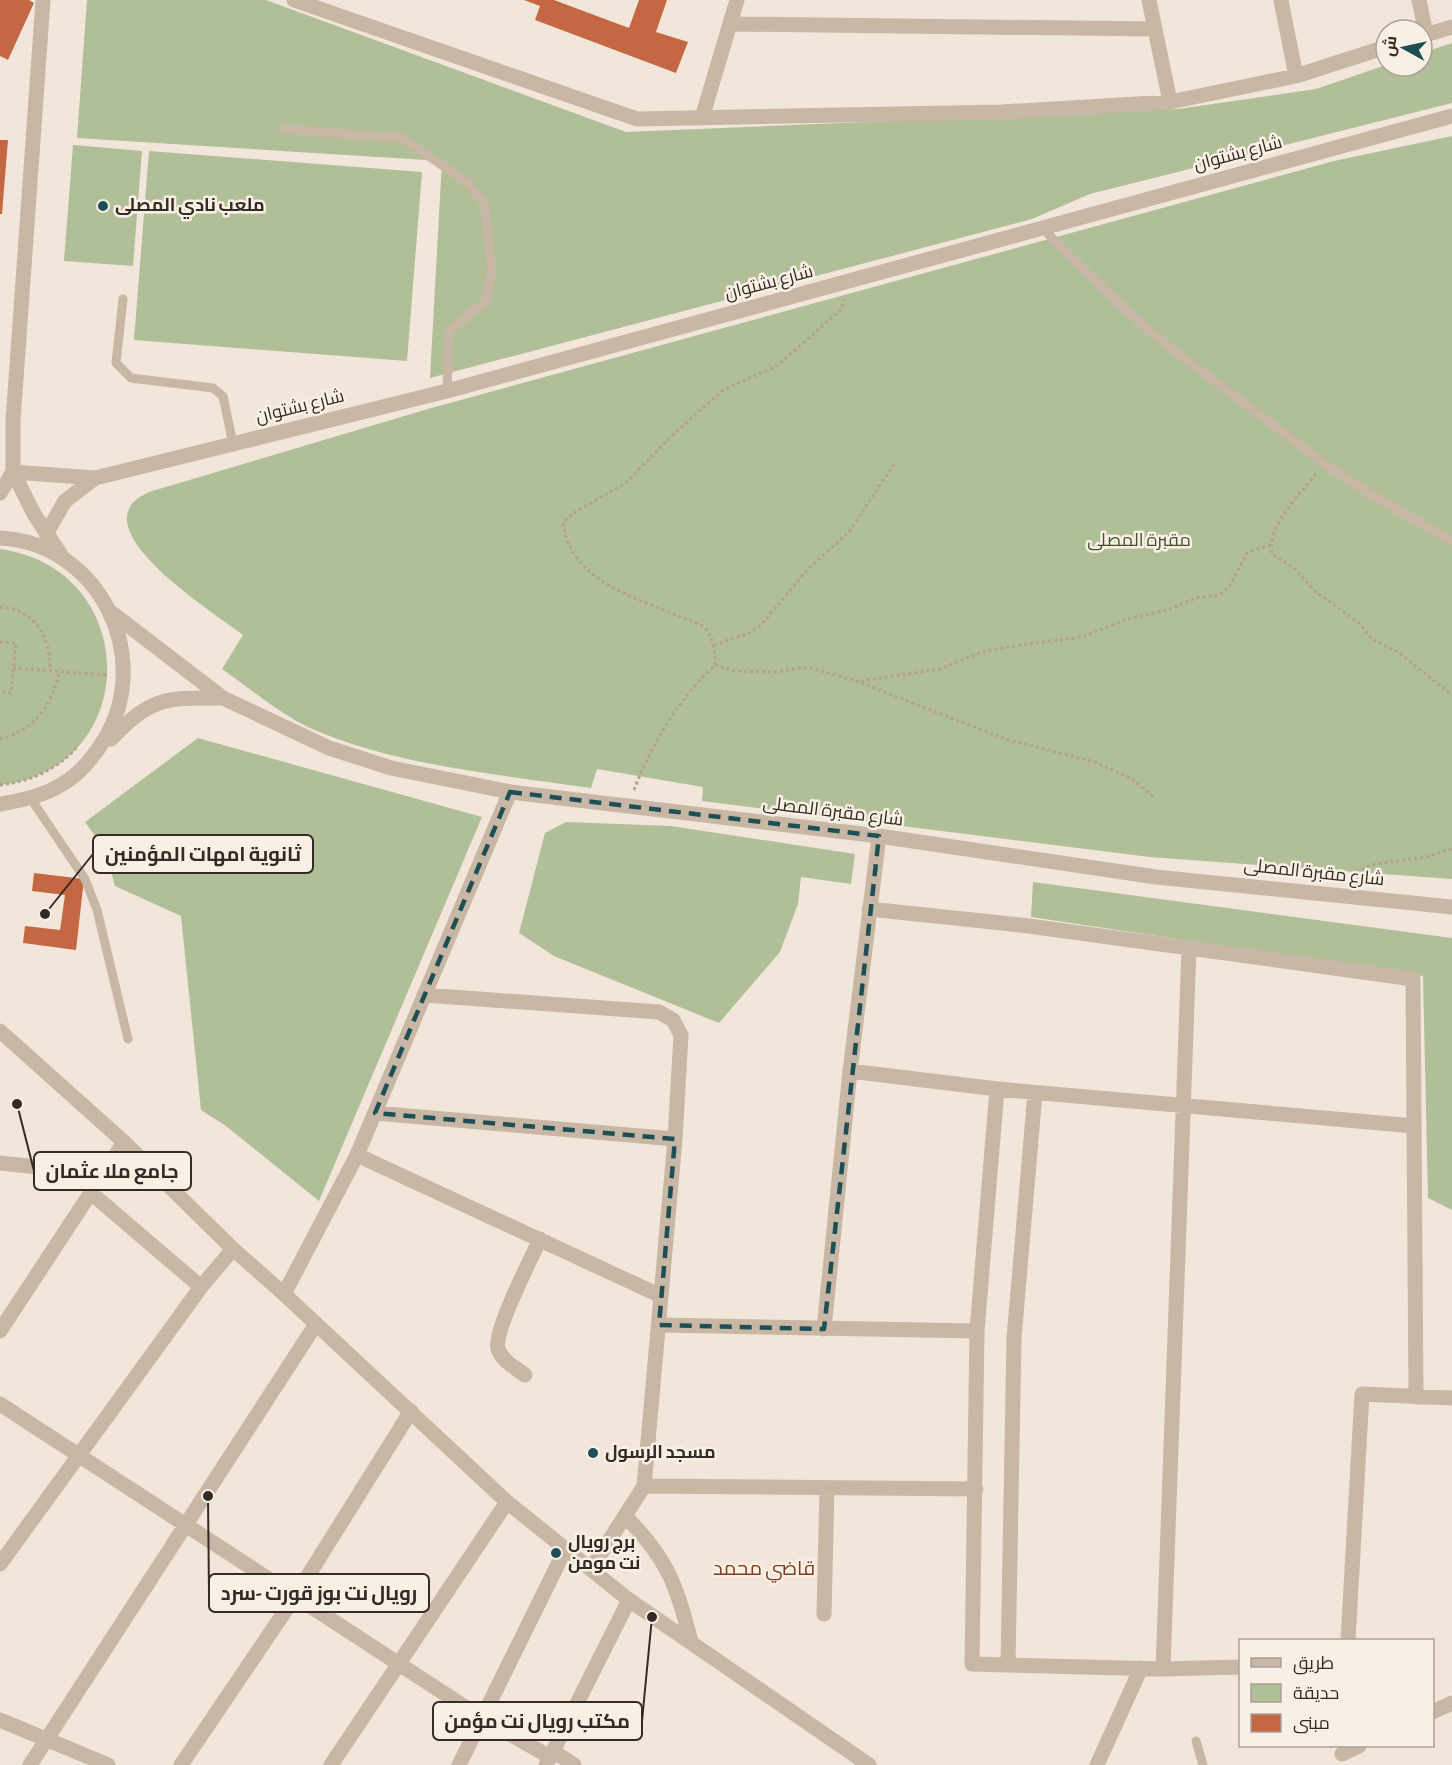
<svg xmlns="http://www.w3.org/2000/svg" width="1452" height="1765" viewBox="0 0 1452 1765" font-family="'Alegreya Sans',Cairo,sans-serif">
  <rect width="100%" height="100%" fill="#f1e6d9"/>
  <path fill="#b1bf99" d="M87,0H266L626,132L1178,109L1316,89L1386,65L1422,66V53L1452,43V103L1090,194L1032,219L430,378L442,161L77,138Z
    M1452,136V879L1150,857L702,801L703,787L597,769L591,788C498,774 396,766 310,728C282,715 248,687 222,669L243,635C215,613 73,525 149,492L428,409L1334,161Z
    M73,145L142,151L133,266L64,261Z
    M149,151L422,172L407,361L134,340Z
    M0,549C143,569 143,769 0,785Z
    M198,738L482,817L319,1201L226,1126L201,1110L181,916L115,886L105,850L85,822Z
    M566,822L671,826L855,854L851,884L801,877L798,904L780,952L719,1023L554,956L519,933L545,833Z
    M1033,882L1452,938V1210L1428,1198L1423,976L1031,917Z"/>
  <path fill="#c46843" d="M0,0H29L34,3L8,60L0,56Z
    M524,0H554L629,28L639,0H667L656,32L688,42L676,73L535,20L540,6Z
    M0,140H8L2,214H0Z
    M34,873L84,879L76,950L23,943L25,926L60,930L65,895L32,891Z"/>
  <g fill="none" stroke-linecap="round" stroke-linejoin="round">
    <path stroke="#b4a18f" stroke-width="3" stroke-dasharray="3 3" stroke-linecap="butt" d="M1316,474C1300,495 1266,526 1272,554L1295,569L1315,591L1359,623L1372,639L1398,652L1452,695
      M0,607C35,608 51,639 50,670
      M0,642L16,643L11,693L0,692
      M714,645L749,633L761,625L808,569L849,532L896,461
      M715,665L734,671L776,672L808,667L859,682L1005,739L1095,762L1132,779L1155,798
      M13,668L107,675
      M861,681L940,669L982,652L1020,645L1083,637L1127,619L1167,610L1196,598L1219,595L1228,588L1248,552L1270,545
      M0,739C34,730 53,705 59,672
      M0,785C28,782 57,770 76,748
      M634,790C651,745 679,698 715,665C715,652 714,641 707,630C701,623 686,619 678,616C632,596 570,580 563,523L572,514L627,482L667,440L722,391L778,365L842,309L844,299
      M1357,881L1362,870L1370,865L1425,857L1452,849"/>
    <path stroke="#c8b7a5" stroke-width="9" d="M284,129L402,138L468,183L484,203L492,271L486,301L449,331L447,391
      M1042,228L1118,303L1164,343L1325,464L1372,495L1452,541
      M123,299L116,363L131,378L213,388L223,396L233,444
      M31,799L85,879L97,910L128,1039
      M1196,1741L1203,1765"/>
    <path stroke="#c8b7a5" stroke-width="15" d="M294,0L637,119L1002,112L1170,102L1296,76L1386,47
      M1149,0L1170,102
      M1281,0L1296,76
      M1419,0L1426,34
      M731,24L1155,29
      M1422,36L1452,27
      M702,118L737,0
      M869,909L1029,926L1413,979L1416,1397
      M424,995L659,1012L673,1020L681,1035L675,1139L644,1486L591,1569
      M850,1071L997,1089L1414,1126
      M997,1089L977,1331L972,1664L1163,1669L1240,1667
      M375,1113L675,1139
      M357,1155L661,1296
      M0,1163L103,1174
      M91,1193L201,1287
      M284,1294L357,1155L510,792
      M659,1325L977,1331
      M824,1329L850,1071L879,836
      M0,1331L124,1142
      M525,1375C516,1368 502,1361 498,1349C493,1332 531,1259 540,1239
      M0,1404L482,1718L550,1757
      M644,1486L976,1489
      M625,1516C667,1558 677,1585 691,1642
      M0,1564L201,1287L233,1249
      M824,1614L827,1488
      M1348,1640L1362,1394L1452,1398
      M1008,1664L1014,1338L1035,1093
      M1163,1669L1189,948
      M1432,1712L1452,1703
      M0,1720L108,1765
      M553,1751L574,1765
      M1342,1754L1359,1746
      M30,1765L316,1324
      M181,1765L296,1595L411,1411
      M331,1765L507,1502
      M459,1765L565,1550
      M546,1765L629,1600
      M1097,1765L1141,1668"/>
    <path stroke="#c8b7a5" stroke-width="15" d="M43,0L13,421V472L34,514L63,558
      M13,472L95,478L233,444L447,391L1452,116
      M0,493L13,472
      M46,534L65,501L95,478
      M0,538C99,543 155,657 104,740C94,756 81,773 64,783C44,796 23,800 0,804
      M112,613L223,698L329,748L391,768L510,792L879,836L1156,877L1452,907
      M111,739C152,696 166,698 223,698
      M0,1031L124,1142L233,1249L284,1294L507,1502L629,1600L869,1765"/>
  </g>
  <path fill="none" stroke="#1d4f55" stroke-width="4.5" stroke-dasharray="12 8" stroke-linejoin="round" d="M510,792L879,836L824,1329L659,1325L675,1139L375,1113Z"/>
  <g fill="#1d4f55" stroke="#f9f0e5" stroke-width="2">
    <circle cx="103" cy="206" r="6"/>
    <circle cx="593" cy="1453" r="6"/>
    <circle cx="556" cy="1553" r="6"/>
  </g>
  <g text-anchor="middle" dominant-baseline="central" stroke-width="5" stroke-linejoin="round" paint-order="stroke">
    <g font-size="18" fill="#342b26" stroke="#f9f0e5">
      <text transform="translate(1238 154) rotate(-15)">شارع بشتوان</text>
      <text transform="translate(769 283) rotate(-15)">شارع بشتوان</text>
      <text transform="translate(300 407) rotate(-14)">شارع بشتوان</text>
      <text transform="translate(833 812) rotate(7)">شارع مقبرة المصلى</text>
      <text transform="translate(1314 873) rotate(6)">شارع مقبرة المصلى</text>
    </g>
    <g font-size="18" font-weight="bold" fill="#342b26" stroke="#f9f0e5" text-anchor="start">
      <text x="115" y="206">ملعب نادي المصلى</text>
      <text x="605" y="1453">مسجد الرسول</text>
      <text x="568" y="1543">برج رويال<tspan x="568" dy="21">نت مومن</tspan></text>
    </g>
    <g font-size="18" fill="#42522a" stroke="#f9f0e5">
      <text x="1139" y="541">مقبرة المصلى</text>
    </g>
    <g font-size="20" fill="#823c20" stroke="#f9f0e5">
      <text x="764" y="1569">قاضي محمد</text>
    </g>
  </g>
  <path fill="none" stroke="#342b26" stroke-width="2" d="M45 914L93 854M17 1104L34 1171M208 1496L209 1593M652 1617L642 1721"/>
  <g fill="#342b26" stroke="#f9f0e5" stroke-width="2">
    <circle cx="45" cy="914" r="6"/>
    <circle cx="17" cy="1104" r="6"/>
    <circle cx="208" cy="1496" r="6"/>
    <circle cx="652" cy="1617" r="6"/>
  </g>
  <g fill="#f9f0e5" stroke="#342b26" stroke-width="2">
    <rect x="93" y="835" width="220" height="38" rx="6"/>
    <rect x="34" y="1152" width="157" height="38" rx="6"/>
    <rect x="209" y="1574" width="220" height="38" rx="6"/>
    <rect x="433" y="1702" width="209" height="38" rx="6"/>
  </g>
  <g font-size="20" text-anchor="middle" font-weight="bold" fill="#342b26">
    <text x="203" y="861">ثانوية امهات المؤمنين</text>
    <text x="112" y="1178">جامع ملا عثمان</text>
    <text x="319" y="1600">رويال نت بوز قورت -سرد</text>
    <text x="537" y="1728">مكتب رويال نت مؤمن</text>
  </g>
  <rect x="1239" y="1639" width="195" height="108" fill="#f9f0e5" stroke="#aaa199" stroke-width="1.5"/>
  <rect x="1251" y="1658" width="30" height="9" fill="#c8b7a5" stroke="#aaa199" stroke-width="1.5"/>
  <text x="1293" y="1669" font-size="18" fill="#342b26">طريق</text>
  <rect x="1251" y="1684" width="30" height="18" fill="#b1bf99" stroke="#aaa199" stroke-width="1.5"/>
  <text x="1293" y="1699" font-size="18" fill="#342b26">حديقة</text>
  <rect x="1251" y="1714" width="30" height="18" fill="#c46843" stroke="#aaa199" stroke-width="1.5"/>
  <text x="1293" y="1729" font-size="18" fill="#342b26">مبنى</text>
  <g transform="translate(1404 48) rotate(278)"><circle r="28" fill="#f9f0e5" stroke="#aaa199" stroke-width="1.5"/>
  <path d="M0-4.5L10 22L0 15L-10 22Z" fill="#1d4f55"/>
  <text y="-9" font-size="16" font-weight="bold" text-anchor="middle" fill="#342b26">ش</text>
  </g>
</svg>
